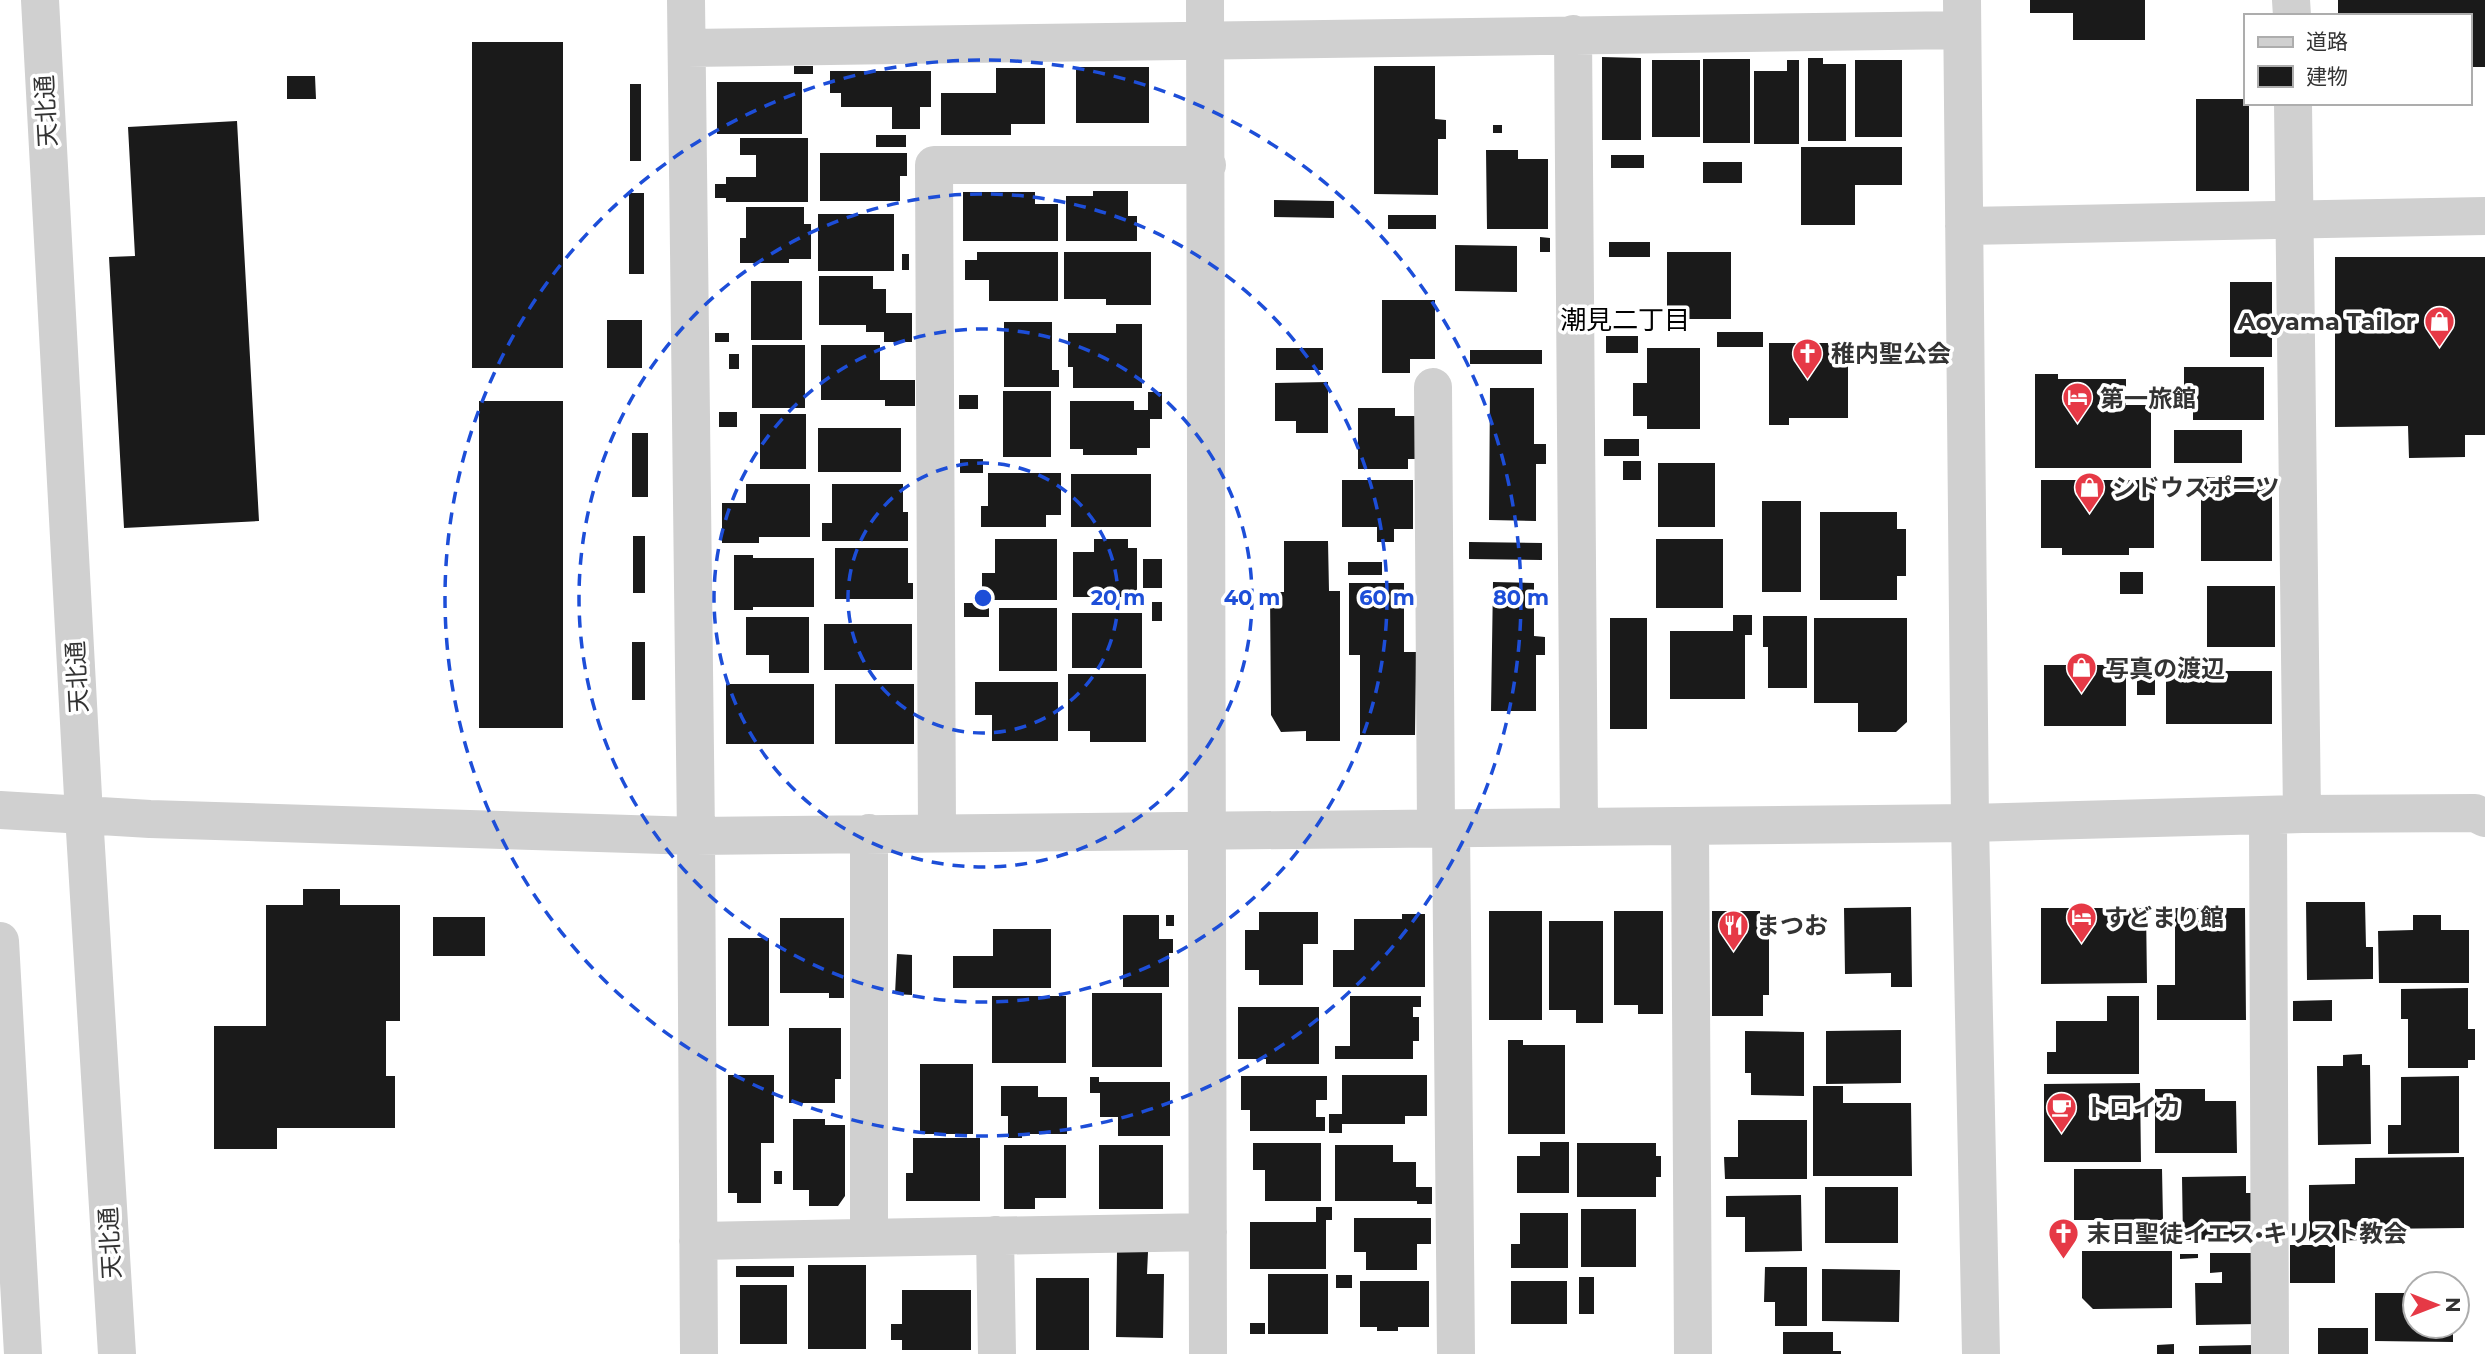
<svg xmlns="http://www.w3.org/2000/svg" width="2485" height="1354" viewBox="0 0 2485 1354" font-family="Montserrat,'Noto Sans JP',sans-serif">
  <rect width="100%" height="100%" fill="#fff"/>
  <path fill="#1a1a1a" d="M2030,0H2145V40H2073V13H2030Z
    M2338,0H2485V67H2469V16H2338Z
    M472,42H563V368H472Z
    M1602,57L1641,58V140H1602Z
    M1808,58H1823V64H1846V141H1808Z
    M1703,59H1750V143H1703Z
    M1652,60H1700V137H1652Z
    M1787,60H1799V144H1754V71H1787Z
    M1855,60H1902V137H1855Z
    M794,66H813V74H794Z
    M1374,66H1435V119L1446,120V139H1438V195L1374,194Z
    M1076,67H1149V123H1076Z
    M996,68H1045V124H1011V135H941V93H996Z
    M830,71H931V107H920V129H892V107H841V93H830Z
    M287,76H315L316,99H287Z
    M717,82H802V134H717Z
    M630,84H641V161H630Z
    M2196,99H2245V103H2249V191H2196Z
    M237,121L259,521L124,528L109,257L135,256L128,127Z
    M1493,125H1502V133H1493Z
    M876,135H906V147H876Z
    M740,138H808V202H726V198H715V184H726V177H756V155H740Z
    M1801,147H1902V185H1855V225H1801Z
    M1486,150H1518V159H1548V229H1487Z
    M820,153H907V176H900V201H820Z
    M1611,155H1644V168H1611Z
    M1703,162H1742V183H1703Z
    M1093,191H1128V216H1137V241H1066V196H1093Z
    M963,192H1035V204H1058V241H963Z
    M629,193H644V274H629Z
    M1274,200L1334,201V218L1274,217Z
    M746,207H804V224H811V259H789V263H740V238H746Z
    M818,214H894V271H818Z
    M1388,215H1436V229H1388Z
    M1540,237L1550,238V252H1540Z
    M1609,242H1650V257H1609Z
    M1455,245L1517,246V292L1455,291Z
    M977,252H1058V301H989V280H965V260H977Z
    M1064,252H1151V305H1106V299H1064Z
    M1667,252H1731V319H1667Z
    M902,254H909V270H902Z
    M2335,257H2485V435H2465V457L2409,458L2408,426L2335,427Z
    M819,276H873V289H886V313H912V342H884V332H866V325H819Z
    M751,281H802V340H751Z
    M2230,282H2272V357H2230Z
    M1382,300H1435V359H1410V373H1382Z
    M607,320H642V368H607Z
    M1004,322H1052V370H1059V387H1004Z
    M1116,324H1142V388H1073V367H1068V333H1116Z
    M1717,332H1763V347H1717Z
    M715,333H729V342H715Z
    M1606,336H1638V353H1606Z
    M1769,343H1848V418H1789V425H1769Z
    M752,345H805V408H752Z
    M821,345H880V380H915V406H885V400H821Z
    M1276,348H1323V370H1276Z
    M1647,348H1700V429H1647V416H1633V383H1647Z
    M1470,350H1542V364H1470Z
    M729,354H739V369H729Z
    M2184,367H2264V420H2193V400H2184Z
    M2035,374H2058V379H2126V405H2151V468H2035Z
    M1328,382V433H1296V421H1275V383Z
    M1490,388H1534V444H1546V464H1536V521L1489,520Z
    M1003,391H1051V457H1003Z
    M1148,392H1162V419H1150V448H1137V455H1083V449H1070V401H1134V410H1148Z
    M959,395H978V409H959Z
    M479,401H563V728H479Z
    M1358,408H1395V416H1416V459H1408V469H1358Z
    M719,412H737V427H719Z
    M760,414H806V469H760Z
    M818,428H901V472H818Z
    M2174,430H2242V463H2174Z
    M632,433H648V497H632Z
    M1604,439H1639V456H1604Z
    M960,459H983V473H960Z
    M1623,461H1641V480H1623Z
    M1658,463H1715V527H1658Z
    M988,473H1061V515H1046V527H981V506H988Z
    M1071,474H1151V527H1071Z
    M2201,477H2272V561H2201Z
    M1342,480H1413V529H1394V542H1377V527H1342Z
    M2041,480H2154V548H2129V555H2062V548H2041Z
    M746,484H810V537H759V543H722V503H746Z
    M832,484H903V512H908V541H822V523H832Z
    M1762,501H1801V592H1762Z
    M1820,512H1897V529H1906V576H1897V600H1820Z
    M633,536H645V593H633Z
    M995,539H1057V600H982V573H995Z
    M1094,539H1128V548H1137V597H1073V552H1094Z
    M1656,539H1723V608H1656Z
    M1284,541H1328L1329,591H1340V741H1306V731L1281,732L1271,715L1270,592H1284Z
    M1469,542L1542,543V560L1469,559Z
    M835,548H908V583H913V599H835Z
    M734,555H753V558H814V607H753V610H734Z
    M1143,559H1162V588H1143Z
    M1348,562H1382V575H1348Z
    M2120,572H2143V594H2120Z
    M1493,582L1534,583V636L1545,637V655H1536V711H1491Z
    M1349,583H1404V652H1416L1415,735H1360V655H1349Z
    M2207,586H2275V647H2207Z
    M1152,602H1162V621H1152Z
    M964,603H989V617H964Z
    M999,608H1057V671H999Z
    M1072,613H1142V668H1072Z
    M1733,615H1752V635H1745V699H1670V631H1733Z
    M1763,616H1807V688H1768V647H1763Z
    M746,617H809V673H769V655H746Z
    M1610,618H1647V729H1610Z
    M1814,618H1907V722L1896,732H1858V703H1814Z
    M824,624H912V670H824Z
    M632,642H645V700H632Z
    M2044,665H2126V726H2044Z
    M2137,671H2155V695H2137Z
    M2166,671H2272V724H2166Z
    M1068,674H1146V742H1090V731H1068Z
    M975,682H1058V741H992V715H975Z
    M726,684H814V744H726Z
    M835,684H914V744H835Z
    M303,889H340V905H400V1021H386V1076H395V1128H277V1149H214V1026H266V905H303Z
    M2306,902H2365L2366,947H2373V979L2307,980Z
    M1911,907L1912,987H1891V973L1845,974L1844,908Z
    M2041,908H2146L2147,983L2041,984Z
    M2175,908H2245L2246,1020H2157V985H2175Z
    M1489,911H1542V1020H1489Z
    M1614,911H1663V1014H1638V1005H1614Z
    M1712,911H1760V938H1769V995H1763V1016H1712Z
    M1259,912H1318V944H1303V985H1259V970H1245V930H1259Z
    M1402,914H1425V987H1333V950H1354V919H1402Z
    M1123,915H1159V939H1173V953H1169V987H1123Z
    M1166,915H1174V926H1166Z
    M2413,915H2441V930H2469V983H2379L2378,931L2413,930Z
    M433,917H485V956H433Z
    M780,918H844V998H829V993H780Z
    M1549,921H1603V1023H1576V1010H1549Z
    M993,929H1051V988H953V956H993Z
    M728,938H769V1026H728Z
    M897,954L912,955V995L895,994Z
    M2468,988V1029H2475V1060H2468V1068H2408V1019H2401V989Z
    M1092,993H1162V1067H1092Z
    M992,996H1066V1063H992Z
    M1350,996H1421V1007H1413V1017H1419V1041H1413V1059H1335V1046H1350Z
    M2107,996H2139V1074H2047V1052H2056V1021H2107Z
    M2332,1000V1021H2293V1001Z
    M1238,1007H1319V1064H1266V1059H1238Z
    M789,1028H841V1079H835V1103H789Z
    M1901,1030V1083L1826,1084V1031Z
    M1745,1031L1804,1032V1096L1751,1095V1073H1745Z
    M1508,1040H1523V1045H1565V1134H1508Z
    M2362,1054V1065H2370L2371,1144L2318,1145L2317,1066H2343V1055Z
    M920,1064H973V1134H920Z
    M728,1075H774V1143H761V1203H737V1193H728Z
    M1342,1075H1427V1116H1405V1124H1342V1133H1329V1114H1342Z
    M1241,1076H1327V1100H1316V1117H1325V1131H1250V1110H1241Z
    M2459,1076V1153L2388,1154V1125H2401V1077Z
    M1090,1077H1099V1082H1170V1136H1118V1117H1100V1093H1090Z
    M2140,1083L2141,1162H2044V1084Z
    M1001,1086H1038V1097H1067V1134H1022V1138H1008V1116H1001Z
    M1813,1086H1843V1103H1911L1912,1176H1813Z
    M2155,1089H2205V1101H2236L2237,1153H2155Z
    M793,1119H825V1125H845V1196L838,1206H809V1190H793Z
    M1738,1120H1807V1179H1725L1724,1157H1738Z
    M913,1138H980V1201H906V1173H913Z
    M1540,1142H1569V1193H1517V1156H1540Z
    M1253,1143H1321V1201H1265V1170H1253Z
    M1577,1143H1656V1156H1661V1177H1656V1197H1577Z
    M1004,1145H1066V1198H1035V1209H1004Z
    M1099,1145H1163V1209H1099Z
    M1335,1145H1393V1162H1416V1187H1432V1204H1417V1201H1335Z
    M2464,1157V1228L2369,1229V1240L2309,1241V1185L2355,1184V1158Z
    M2074,1169H2162L2163,1220H2074Z
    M774,1171H782V1184H774Z
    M2246,1176V1193H2251L2252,1239L2183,1240L2182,1177Z
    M1825,1187H1898V1243H1825Z
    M1801,1195L1802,1251L1745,1252V1217H1726V1196Z
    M1316,1207H1332V1220H1326V1269H1250V1222H1316Z
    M1581,1209H1636V1267H1581Z
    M1520,1213H1568V1268H1511V1244H1520Z
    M1354,1218H1431V1244H1417V1270H1366V1252H1354Z
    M2290,1245H2335V1283H2290Z
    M1117,1251L1148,1252L1147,1274H1164L1163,1338L1116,1337Z
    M2082,1251H2172V1308L2093,1309L2082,1298Z
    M2210,1253H2258V1324L2196,1325L2195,1283H2222V1272L2210,1273Z
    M2180,1254H2198V1258L2180,1259Z
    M808,1265H866V1349H808Z
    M736,1266H794V1277H736Z
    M1765,1267H1807V1326H1775V1302H1764Z
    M1822,1269L1900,1270L1899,1322L1822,1321Z
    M1268,1274H1328V1334H1268Z
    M1336,1275H1352V1288H1336Z
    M1579,1277H1594V1314H1579Z
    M1036,1278H1089V1350H1036Z
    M1360,1281H1429V1327H1398V1331H1377V1327H1360Z
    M1511,1281H1567V1324H1511Z
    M740,1285H787V1344H740Z
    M902,1290H971V1350H902V1340H891V1324H902Z
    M2375,1293H2415V1326H2453V1342L2375,1341Z
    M1250,1323H1265V1334H1250Z
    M2318,1328H2368V1354H2318Z
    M1783,1332H1833V1351H1841V1354H1783Z
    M2174,1344V1354H2157V1345Z
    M2255,1345V1354H2199V1346Z"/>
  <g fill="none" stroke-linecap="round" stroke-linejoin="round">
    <path stroke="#d0d0d0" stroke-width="38" d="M40,0L84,815L117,1354
      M686,0L696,836L699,1354
      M1205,0L1208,1354
      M1962,0L1970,823L1981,1354
      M2291,0L2292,16
      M1573,34L1579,827
      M687,48C1112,44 1537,34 1962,30
      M2293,103L2302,814
      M1964,226L2485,216
      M1433,387L1436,828
      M0,810L150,819L696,836L1970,823L2302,814L2475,813L2485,818
      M2268,816L2270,1354
      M1690,826L1693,1354
      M1451,828L1456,1354
      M869,833V1238
      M937,833L934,165H1207
      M0,941L23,1354
      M995,1235L997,1354
      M698,1241L1208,1232"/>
  </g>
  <g fill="none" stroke="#1d4ed8" stroke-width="3.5" stroke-dasharray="12 9">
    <circle cx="983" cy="598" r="135"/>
    <circle cx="983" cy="598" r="269"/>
    <circle cx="983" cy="598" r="404"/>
    <circle cx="983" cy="598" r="538"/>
  </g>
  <defs>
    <symbol id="shop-pin" viewBox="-11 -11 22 30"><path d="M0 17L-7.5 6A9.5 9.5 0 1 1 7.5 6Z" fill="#e63946" stroke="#fff"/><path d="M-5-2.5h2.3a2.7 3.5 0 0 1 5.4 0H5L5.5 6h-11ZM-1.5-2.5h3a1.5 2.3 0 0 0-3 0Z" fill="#fff"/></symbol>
    <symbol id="church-pin" viewBox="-11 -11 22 30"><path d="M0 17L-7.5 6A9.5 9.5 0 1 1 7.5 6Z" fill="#e63946" stroke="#fff"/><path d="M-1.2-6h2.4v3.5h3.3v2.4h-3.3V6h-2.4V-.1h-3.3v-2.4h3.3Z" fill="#fff"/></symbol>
    <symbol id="hotel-pin" viewBox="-11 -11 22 30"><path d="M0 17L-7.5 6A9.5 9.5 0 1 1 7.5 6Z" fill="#e63946" stroke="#fff"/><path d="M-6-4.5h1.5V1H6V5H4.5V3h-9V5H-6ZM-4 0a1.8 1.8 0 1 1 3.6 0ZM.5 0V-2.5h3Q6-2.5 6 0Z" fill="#fff"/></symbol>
    <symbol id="restaurant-pin" viewBox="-11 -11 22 30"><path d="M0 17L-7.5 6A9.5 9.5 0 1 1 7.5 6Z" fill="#e63946" stroke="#fff"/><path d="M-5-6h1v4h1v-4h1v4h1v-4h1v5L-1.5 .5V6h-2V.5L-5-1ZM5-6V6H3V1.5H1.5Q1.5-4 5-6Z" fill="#fff"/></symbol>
    <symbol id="cafe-pin" viewBox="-11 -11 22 30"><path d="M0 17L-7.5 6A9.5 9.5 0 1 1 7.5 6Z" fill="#e63946" stroke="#fff"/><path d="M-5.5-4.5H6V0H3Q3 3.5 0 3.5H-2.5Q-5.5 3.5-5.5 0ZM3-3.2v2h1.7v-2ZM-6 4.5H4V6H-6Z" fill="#fff"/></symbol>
  </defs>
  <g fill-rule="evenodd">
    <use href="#shop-pin" x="2422" y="304" width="35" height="47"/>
    <use href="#church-pin" x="1790" y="336" width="35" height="47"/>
    <use href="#hotel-pin" x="2060" y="380" width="35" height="47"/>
    <use href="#shop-pin" x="2072" y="470" width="35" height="47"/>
    <use href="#shop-pin" x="2064" y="650" width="35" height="47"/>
    <use href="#hotel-pin" x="2064" y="900" width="35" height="47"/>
    <use href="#restaurant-pin" x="1716" y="908" width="35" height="47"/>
    <use href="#cafe-pin" x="2044" y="1090" width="35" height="47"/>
    <use href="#church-pin" x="2046" y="1216" width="35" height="47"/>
  </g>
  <g text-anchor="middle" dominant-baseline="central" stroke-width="7" stroke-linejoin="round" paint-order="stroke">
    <g font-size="24" fill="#333" stroke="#fff">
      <text transform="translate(46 111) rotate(-93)">天北通</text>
      <text transform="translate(77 677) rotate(-93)">天北通</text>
      <text transform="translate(110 1243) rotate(-93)">天北通</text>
    </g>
    <g font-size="24" font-weight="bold" fill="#333" stroke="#fff" text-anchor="start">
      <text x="2416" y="321" text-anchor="end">Aoyama Tailor</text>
      <text x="1831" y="353">稚内聖公会</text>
      <text x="2100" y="398">第一旅館</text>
      <text x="2112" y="487">シドウスポーツ</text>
      <text x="2105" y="668">写真の渡辺</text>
      <text x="2104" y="917">すどまり館</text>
      <text x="1756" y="925">まつお</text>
      <text x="2085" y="1107">トロイカ</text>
      <text x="2087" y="1233">末日聖徒イエス•キリスト教会</text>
    </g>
    <g font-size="26" fill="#000" stroke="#fff">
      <text x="1625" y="320">潮見二丁目</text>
    </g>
  </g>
  <circle cx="983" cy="598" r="10" fill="#1d4ed8" stroke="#fff" stroke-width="3.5"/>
  <g font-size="21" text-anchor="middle" font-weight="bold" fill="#1d4ed8" stroke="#fff" stroke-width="7" stroke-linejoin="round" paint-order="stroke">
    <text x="1118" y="605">20 m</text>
    <text x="1252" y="605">40 m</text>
    <text x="1387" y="605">60 m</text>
    <text x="1521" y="605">80 m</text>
  </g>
  <rect x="2244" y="14" width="228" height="91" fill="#ffffff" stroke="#adadad" stroke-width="2"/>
  <rect x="2258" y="37" width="35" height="10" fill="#d0d0d0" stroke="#adadad" stroke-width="2"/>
  <text x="2306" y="49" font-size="21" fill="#333333">道路</text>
  <rect x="2258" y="66" width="35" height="21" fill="#1a1a1a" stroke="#adadad" stroke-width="2"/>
  <text x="2306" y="84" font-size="21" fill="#333333">建物</text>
  <g transform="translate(2436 1305) rotate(90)"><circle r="33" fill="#ffffff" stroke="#adadad" stroke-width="2"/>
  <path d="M0-5L12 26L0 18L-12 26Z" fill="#e63946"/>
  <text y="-10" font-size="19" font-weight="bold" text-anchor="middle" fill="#333333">N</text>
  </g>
</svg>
